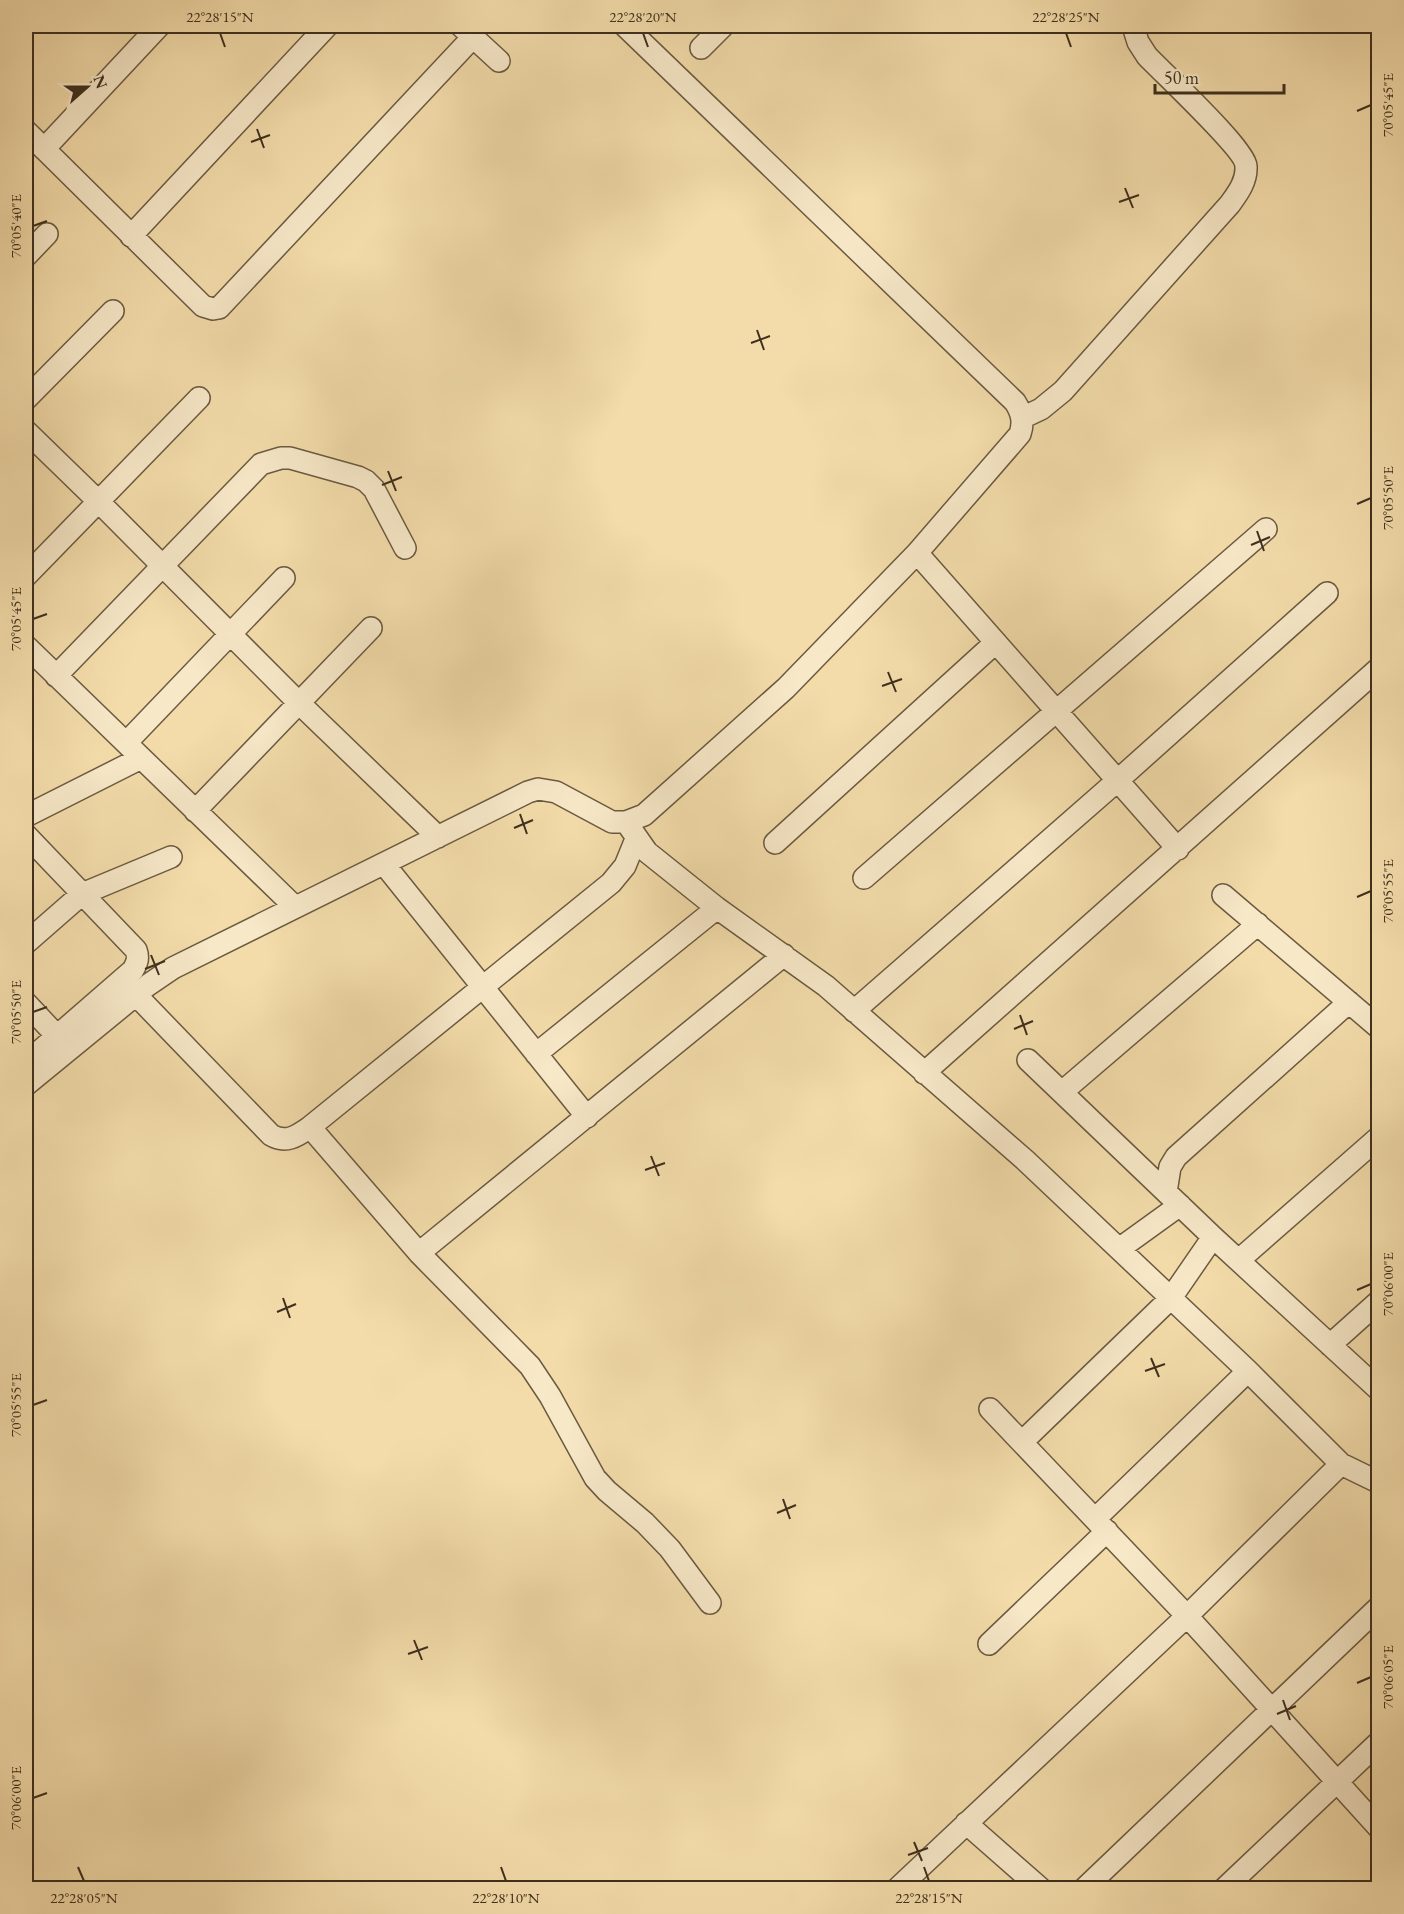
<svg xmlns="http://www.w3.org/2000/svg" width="1404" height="1914" viewBox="0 0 1404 1914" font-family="'EB Garamond',serif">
  <rect width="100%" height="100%" fill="#f3dcaa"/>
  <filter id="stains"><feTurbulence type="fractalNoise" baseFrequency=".00333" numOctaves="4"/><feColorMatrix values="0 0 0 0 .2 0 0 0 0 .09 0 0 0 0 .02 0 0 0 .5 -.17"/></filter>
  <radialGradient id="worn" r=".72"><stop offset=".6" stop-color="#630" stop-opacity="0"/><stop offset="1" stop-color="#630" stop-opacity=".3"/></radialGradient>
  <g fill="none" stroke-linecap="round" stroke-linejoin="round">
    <defs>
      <path id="minor" d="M461,26L499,61
        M701,48L723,26
        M26,131L203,306L213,309L219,308L473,37
        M44,149L159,26
        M131,236L327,26
        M26,256L47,234
        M26,399L113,311
        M1022,418L1041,409L1063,391L1230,204C1238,193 1247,181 1246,166C1245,149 1163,73 1147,56L1138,42L1133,26
        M26,431L98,501L299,703L438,837
        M917,553L1178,849
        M26,576L199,398
        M26,646L295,907
        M56,676L261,464L281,458H290L358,477L366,481L374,489L405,548
        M126,743L284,578
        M195,811L371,628
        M26,816L141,758
        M626,822L647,852L717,908L826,986L1025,1160L1248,1371L1341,1464L1378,1482
        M26,835L136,950C139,958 137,963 133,970L26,1063
        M775,843L995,643
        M384,864L587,1117
        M864,878L1266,529
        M1223,895L1378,1027
        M26,943L82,894L171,857
        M136,995L271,1135C286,1144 297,1136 310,1127L611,883L625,866L636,839
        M26,1003L57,1036
        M854,1011L1117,781L1327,593
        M536,1054L717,908
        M1028,1060L1213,1237L1378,1389
        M924,1073L1378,669
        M26,1085L148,985L173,968L528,792L538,789L556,792L612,822H626L644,815L786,688L917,553L1020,434C1024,422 1022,413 1015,402L625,26
        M1062,1092L1258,924
        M310,1127L419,1253L530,1366L550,1396L595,1478L607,1491L645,1523L670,1549L710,1603
        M1166,1192L1170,1167L1176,1157L1349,1002
        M1119,1249L1180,1205
        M419,1253L784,955
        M1239,1260L1378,1138
        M1330,1345L1378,1302
        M990,1409L1187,1616L1378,1827
        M1022,1442L1171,1298L1213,1237
        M1095,1519L1248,1371
        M989,1644L1107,1531
        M966,1823L1040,1888
        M898,1888L1187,1616L1341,1464
        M1085,1888L1378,1608
        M1225,1888L1378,1743"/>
    </defs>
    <use href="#minor" stroke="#6b5a41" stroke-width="24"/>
    <use href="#minor" stroke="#f7e8c8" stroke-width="21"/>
  </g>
  <path fill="none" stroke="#3e2f1e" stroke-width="2" d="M220,33L225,47M643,33L648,47M1066,33L1071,47M1357,111L1371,105M257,129L264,148M251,142L270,135M1125,188L1133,208M1119,202L1139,195M33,226L47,221M757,330L764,350M751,343L770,336M388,471L396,491M382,485L402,477M1357,504L1371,498M1257,531L1264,551M1251,545L1270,537M33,619L47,614M888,672L896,692M882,686L902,679M520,814L527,834M514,828L533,820M1357,897L1371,891M151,955L159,975M145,969L165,961M33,1012L47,1007M1020,1015L1027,1035M1014,1029L1033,1021M651,1156L659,1176M645,1170L665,1163M1357,1290L1371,1284M283,1298L290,1318M277,1312L296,1304M1151,1358L1159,1377M1145,1371L1165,1364M33,1405L47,1400M783,1499L790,1519M777,1513L796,1505M414,1640L422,1660M408,1654L428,1647M1357,1683L1371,1677M1283,1700L1290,1720M1277,1714L1296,1706M33,1798L47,1793M914,1842L922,1861M908,1855L928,1848M78,1867L84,1881M501,1867L506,1881M924,1867L929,1881"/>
  <rect width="1404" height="1914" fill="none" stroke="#f3dcaa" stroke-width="66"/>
  <g transform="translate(87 87) rotate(69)" stroke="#f7e8c8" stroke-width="4.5" paint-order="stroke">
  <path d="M0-4.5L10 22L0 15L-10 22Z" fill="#3e2f1e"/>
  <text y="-9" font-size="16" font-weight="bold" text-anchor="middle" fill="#3e2f1e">N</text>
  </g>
  <path d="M1155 84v9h129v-9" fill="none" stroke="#3e2f1e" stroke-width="3"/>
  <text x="1164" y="84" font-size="18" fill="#3e2f1e" stroke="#f7e8c8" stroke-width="4.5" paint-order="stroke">50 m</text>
  <rect x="33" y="33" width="1338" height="1848" fill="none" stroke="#3e2f1e" stroke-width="2"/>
  <g font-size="15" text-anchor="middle" fill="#3e2f1e">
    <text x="220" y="22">22°28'15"N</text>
    <text x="643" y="22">22°28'20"N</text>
    <text x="1066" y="22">22°28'25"N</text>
    <text transform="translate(1388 105) rotate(-90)" y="5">70°05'45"E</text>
    <text transform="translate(16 226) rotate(-90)" y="5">70°05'40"E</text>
    <text transform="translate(1388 498) rotate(-90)" y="5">70°05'50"E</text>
    <text transform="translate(16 619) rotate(-90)" y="5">70°05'45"E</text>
    <text transform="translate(1388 891) rotate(-90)" y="5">70°05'55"E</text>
    <text transform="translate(16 1012) rotate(-90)" y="5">70°05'50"E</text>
    <text transform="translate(1388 1284) rotate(-90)" y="5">70°06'00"E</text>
    <text transform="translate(16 1405) rotate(-90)" y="5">70°05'55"E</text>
    <text transform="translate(1388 1677) rotate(-90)" y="5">70°06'05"E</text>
    <text transform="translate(16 1798) rotate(-90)" y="5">70°06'00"E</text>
    <text x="84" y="1903">22°28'05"N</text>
    <text x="506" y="1903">22°28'10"N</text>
    <text x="929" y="1903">22°28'15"N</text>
  </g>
  <rect width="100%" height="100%" filter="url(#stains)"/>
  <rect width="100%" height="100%" fill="url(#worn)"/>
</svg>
